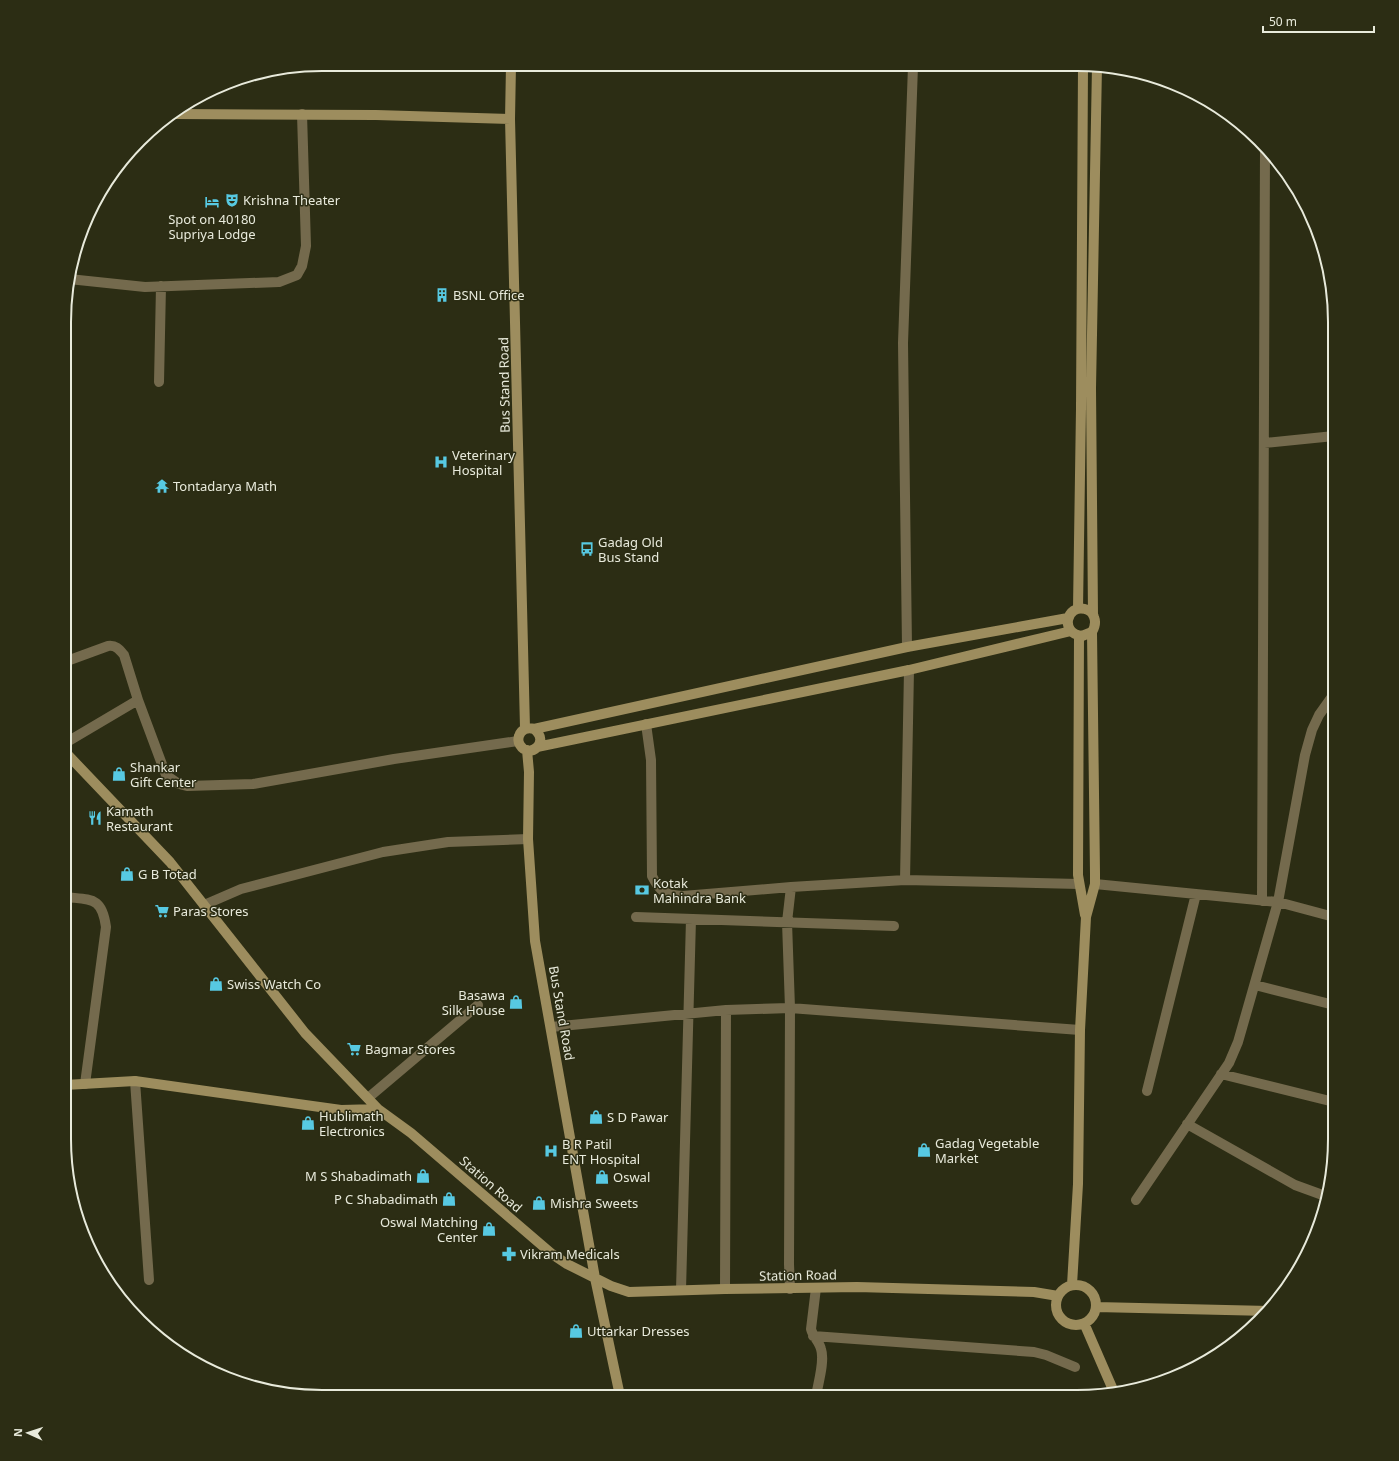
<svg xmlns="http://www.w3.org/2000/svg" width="1399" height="1461" viewBox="0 0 1399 1461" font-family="'Noto Sans',sans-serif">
  <rect width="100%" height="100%" fill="#2c2d14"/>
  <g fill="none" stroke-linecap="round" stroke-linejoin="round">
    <path stroke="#746a4d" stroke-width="10" d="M69,279L145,287L279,282L297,275L302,266L306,246L302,114
      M159,382L161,286
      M1264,443L1334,436
      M907,647L903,343L913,66
      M67,661L108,646C116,645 119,649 124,655L138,700L166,775L179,784L187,786L253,784L394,759L518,741
      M646,724L651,760L652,876C660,892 665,895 683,896L791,887L905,880L909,670
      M67,742L138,700
      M905,880L1079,884
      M1095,884L1278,902L1334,917
      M66,897C92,900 102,897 106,927L85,1084
      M1262,901L1265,149
      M204,905L241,889L383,852L448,842L528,839
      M636,917L894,926
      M1255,985L1334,1005
      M551,1027L726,1010L790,1008L1080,1030
      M1221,1074L1334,1102
      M135,1081L149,1280
      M1147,1091L1196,894
      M368,1098L478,1005
      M1187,1124L1295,1185L1328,1197
      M1136,1200L1229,1063L1238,1042L1278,902L1305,755L1312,730L1319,715L1334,694
      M725,1289L726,1010
      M790,1289L789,1264L790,1008L787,922L791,887
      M681,1290L691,919
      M813,1336L1034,1352L1046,1355L1075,1367
      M816,1396C818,1384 825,1361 821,1349C819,1341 813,1337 811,1329L816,1288"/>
    <path stroke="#9d8d5e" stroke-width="10" d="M511,65L510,119L525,728
      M176,114L376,115L510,119
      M1078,609L1081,408L1083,66
      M1093,615L1091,388L1097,66
      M1079,636L1078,875L1085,915
      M534,729C551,742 529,760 520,745C518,742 518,739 519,736C521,729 528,727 534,729L907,647L1068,618
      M537,747L909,670L1071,631
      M527,750L529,772L528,839L535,941L595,1278L620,1396
      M67,754L170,862L305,1033L378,1109L411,1133L552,1254L567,1264L611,1286L629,1292L725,1289L857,1287L1034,1292L1058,1296
      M65,1085L135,1081L341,1110L378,1109
      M1056 1305a20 20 0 1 1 40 0a20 20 0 1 1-40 0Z
      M1072,1285L1078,1184L1080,1030L1086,917L1095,884V874L1092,632C1095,627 1096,622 1094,617C1093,613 1089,610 1085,609C1067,604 1059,633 1082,636L1092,632
      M1096,1307L1269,1311
      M1084,1323L1114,1392"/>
  </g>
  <defs>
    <symbol id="theatre-bare" viewBox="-9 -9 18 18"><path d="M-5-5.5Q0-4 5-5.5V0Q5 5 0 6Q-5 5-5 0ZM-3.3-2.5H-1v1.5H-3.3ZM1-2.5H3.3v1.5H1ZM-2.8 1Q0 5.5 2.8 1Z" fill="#57c9e2" stroke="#2c2d14" stroke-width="2.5" paint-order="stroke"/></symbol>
    <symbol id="hotel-bare" viewBox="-9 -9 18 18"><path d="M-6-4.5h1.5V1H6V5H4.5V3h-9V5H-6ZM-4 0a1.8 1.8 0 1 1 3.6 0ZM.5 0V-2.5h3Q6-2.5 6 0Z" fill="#57c9e2" stroke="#2c2d14" stroke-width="2.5" paint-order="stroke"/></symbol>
    <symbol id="building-bare" viewBox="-9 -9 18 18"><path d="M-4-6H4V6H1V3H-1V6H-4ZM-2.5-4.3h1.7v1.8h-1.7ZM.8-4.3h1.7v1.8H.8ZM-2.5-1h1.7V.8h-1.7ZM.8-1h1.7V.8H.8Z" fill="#57c9e2" stroke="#2c2d14" stroke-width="2.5" paint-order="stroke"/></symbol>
    <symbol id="hospital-bare" viewBox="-9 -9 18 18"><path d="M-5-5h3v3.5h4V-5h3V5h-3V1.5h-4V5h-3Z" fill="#57c9e2" stroke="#2c2d14" stroke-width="2.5" paint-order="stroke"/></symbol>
    <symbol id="temple-bare" viewBox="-9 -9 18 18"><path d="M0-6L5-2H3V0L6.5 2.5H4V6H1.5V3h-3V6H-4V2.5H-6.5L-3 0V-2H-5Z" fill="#57c9e2" stroke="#2c2d14" stroke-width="2.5" paint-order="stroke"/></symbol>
    <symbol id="bus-bare" viewBox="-9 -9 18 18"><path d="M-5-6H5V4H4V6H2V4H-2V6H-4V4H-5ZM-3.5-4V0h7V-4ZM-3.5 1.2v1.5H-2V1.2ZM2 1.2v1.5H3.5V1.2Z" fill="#57c9e2" stroke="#2c2d14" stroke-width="2.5" paint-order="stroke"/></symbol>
    <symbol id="shop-bare" viewBox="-9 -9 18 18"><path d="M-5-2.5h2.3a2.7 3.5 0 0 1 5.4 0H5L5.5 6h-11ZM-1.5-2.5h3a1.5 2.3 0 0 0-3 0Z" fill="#57c9e2" stroke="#2c2d14" stroke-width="2.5" paint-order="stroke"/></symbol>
    <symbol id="restaurant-bare" viewBox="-9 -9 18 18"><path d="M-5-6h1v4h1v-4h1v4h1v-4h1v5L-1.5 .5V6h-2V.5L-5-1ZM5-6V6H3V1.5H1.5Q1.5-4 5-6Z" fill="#57c9e2" stroke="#2c2d14" stroke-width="2.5" paint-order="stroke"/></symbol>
    <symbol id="bank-bare" viewBox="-9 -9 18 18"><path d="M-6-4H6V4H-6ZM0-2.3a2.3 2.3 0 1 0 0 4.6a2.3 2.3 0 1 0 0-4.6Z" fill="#57c9e2" stroke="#2c2d14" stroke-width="2.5" paint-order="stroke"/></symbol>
    <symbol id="supermarket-bare" viewBox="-9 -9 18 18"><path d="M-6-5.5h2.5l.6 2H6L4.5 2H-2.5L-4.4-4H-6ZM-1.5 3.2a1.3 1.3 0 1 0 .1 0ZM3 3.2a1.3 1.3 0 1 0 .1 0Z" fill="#57c9e2" stroke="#2c2d14" stroke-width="2.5" paint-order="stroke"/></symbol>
    <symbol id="pharmacy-bare" viewBox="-9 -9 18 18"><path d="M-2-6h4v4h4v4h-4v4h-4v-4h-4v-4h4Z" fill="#57c9e2" stroke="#2c2d14" stroke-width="2.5" paint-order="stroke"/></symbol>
  </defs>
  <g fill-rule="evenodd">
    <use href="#theatre-bare" x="222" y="190" width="20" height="20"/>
    <use href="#hotel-bare" x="202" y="192" width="20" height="20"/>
    <use href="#building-bare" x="432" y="285" width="20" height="20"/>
    <use href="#hospital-bare" x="431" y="452" width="20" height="20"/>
    <use href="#temple-bare" x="152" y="476" width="20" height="20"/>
    <use href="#bus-bare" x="577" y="539" width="20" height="20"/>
    <use href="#shop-bare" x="109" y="764" width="20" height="20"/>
    <use href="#restaurant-bare" x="85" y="808" width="20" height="20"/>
    <use href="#shop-bare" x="117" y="864" width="20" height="20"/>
    <use href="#bank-bare" x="632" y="880" width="20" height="20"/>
    <use href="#supermarket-bare" x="152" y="901" width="20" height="20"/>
    <use href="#shop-bare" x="206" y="974" width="20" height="20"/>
    <use href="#shop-bare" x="506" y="992" width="20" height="20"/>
    <use href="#supermarket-bare" x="344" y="1039" width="20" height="20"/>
    <use href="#shop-bare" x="586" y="1107" width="20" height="20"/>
    <use href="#shop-bare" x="298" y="1113" width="20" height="20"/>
    <use href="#shop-bare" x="914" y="1140" width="20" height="20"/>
    <use href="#hospital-bare" x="541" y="1141" width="20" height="20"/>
    <use href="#shop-bare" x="413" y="1166" width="20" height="20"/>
    <use href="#shop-bare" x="592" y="1167" width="20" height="20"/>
    <use href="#shop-bare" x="439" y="1189" width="20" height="20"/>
    <use href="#shop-bare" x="529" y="1193" width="20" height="20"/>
    <use href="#shop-bare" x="479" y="1219" width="20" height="20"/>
    <use href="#pharmacy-bare" x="499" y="1244" width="20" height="20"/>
    <use href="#shop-bare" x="566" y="1321" width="20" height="20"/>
  </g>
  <g text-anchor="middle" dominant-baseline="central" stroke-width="3" stroke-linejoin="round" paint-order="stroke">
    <g font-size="13" fill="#e8eadb" stroke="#2c2d14" text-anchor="start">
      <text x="243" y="200">Krishna Theater</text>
      <text x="212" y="219" text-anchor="middle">Spot on 40180<tspan x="212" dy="15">Supriya Lodge</tspan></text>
      <text x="453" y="295">BSNL Office</text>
      <text x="452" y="455">Veterinary<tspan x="452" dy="15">Hospital</tspan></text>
      <text x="173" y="486">Tontadarya Math</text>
      <text x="598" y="542">Gadag Old<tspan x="598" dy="15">Bus Stand</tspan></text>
      <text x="130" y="767">Shankar<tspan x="130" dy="15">Gift Center</tspan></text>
      <text x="106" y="811">Kamath<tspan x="106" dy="15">Restaurant</tspan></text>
      <text x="138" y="874">G B Totad</text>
      <text x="653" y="883">Kotak<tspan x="653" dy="15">Mahindra Bank</tspan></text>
      <text x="173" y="911">Paras Stores</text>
      <text x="227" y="984">Swiss Watch Co</text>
      <text x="505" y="995" text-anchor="end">Basawa<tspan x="505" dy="15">Silk House</tspan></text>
      <text x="365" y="1049">Bagmar Stores</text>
      <text x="319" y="1116">Hublimath<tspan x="319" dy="15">Electronics</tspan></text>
      <text x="607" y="1117">S D Pawar</text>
      <text x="935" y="1143">Gadag Vegetable<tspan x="935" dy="15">Market</tspan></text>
      <text x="562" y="1144">B R Patil<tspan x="562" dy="15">ENT Hospital</tspan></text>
      <text x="412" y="1176" text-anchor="end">M S Shabadimath</text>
      <text x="613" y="1177">Oswal</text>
      <text x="438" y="1199" text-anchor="end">P C Shabadimath</text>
      <text x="550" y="1203">Mishra Sweets</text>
      <text x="478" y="1222" text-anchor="end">Oswal Matching<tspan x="478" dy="15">Center</tspan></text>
      <text x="520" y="1254">Vikram Medicals</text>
      <text x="587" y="1331">Uttarkar Dresses</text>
    </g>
    <g font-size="13" fill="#e8eadb" stroke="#2c2d14">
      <text transform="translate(504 385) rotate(-91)">Bus Stand Road</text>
      <text transform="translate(562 1013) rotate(80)">Bus Stand Road</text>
      <text transform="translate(491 1184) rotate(41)">Station Road</text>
      <text transform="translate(798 1275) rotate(-1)">Station Road</text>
    </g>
  </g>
  <path d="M0 0H1399V1461H0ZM322 71H1077A251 251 0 0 1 1328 322V1139A251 251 0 0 1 1077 1390H322A251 251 0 0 1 71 1139V322A251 251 0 0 1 322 71Z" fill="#2c2d14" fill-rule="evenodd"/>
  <path fill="none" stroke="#e8eadb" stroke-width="2" d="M322 71H1077A251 251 0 0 1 1328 322V1139A251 251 0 0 1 1077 1390H322A251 251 0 0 1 71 1139V322A251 251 0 0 1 322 71Z"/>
  <g transform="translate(28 1433) rotate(273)" stroke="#2c2d14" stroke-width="3" paint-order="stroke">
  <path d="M0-3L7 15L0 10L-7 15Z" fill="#e8eadb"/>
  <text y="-6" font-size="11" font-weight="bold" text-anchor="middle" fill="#e8eadb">N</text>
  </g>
  <path d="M1263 26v6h111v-6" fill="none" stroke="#e8eadb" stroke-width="2"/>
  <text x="1269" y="26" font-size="12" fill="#e8eadb" stroke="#2c2d14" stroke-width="3" paint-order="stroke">50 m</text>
</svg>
